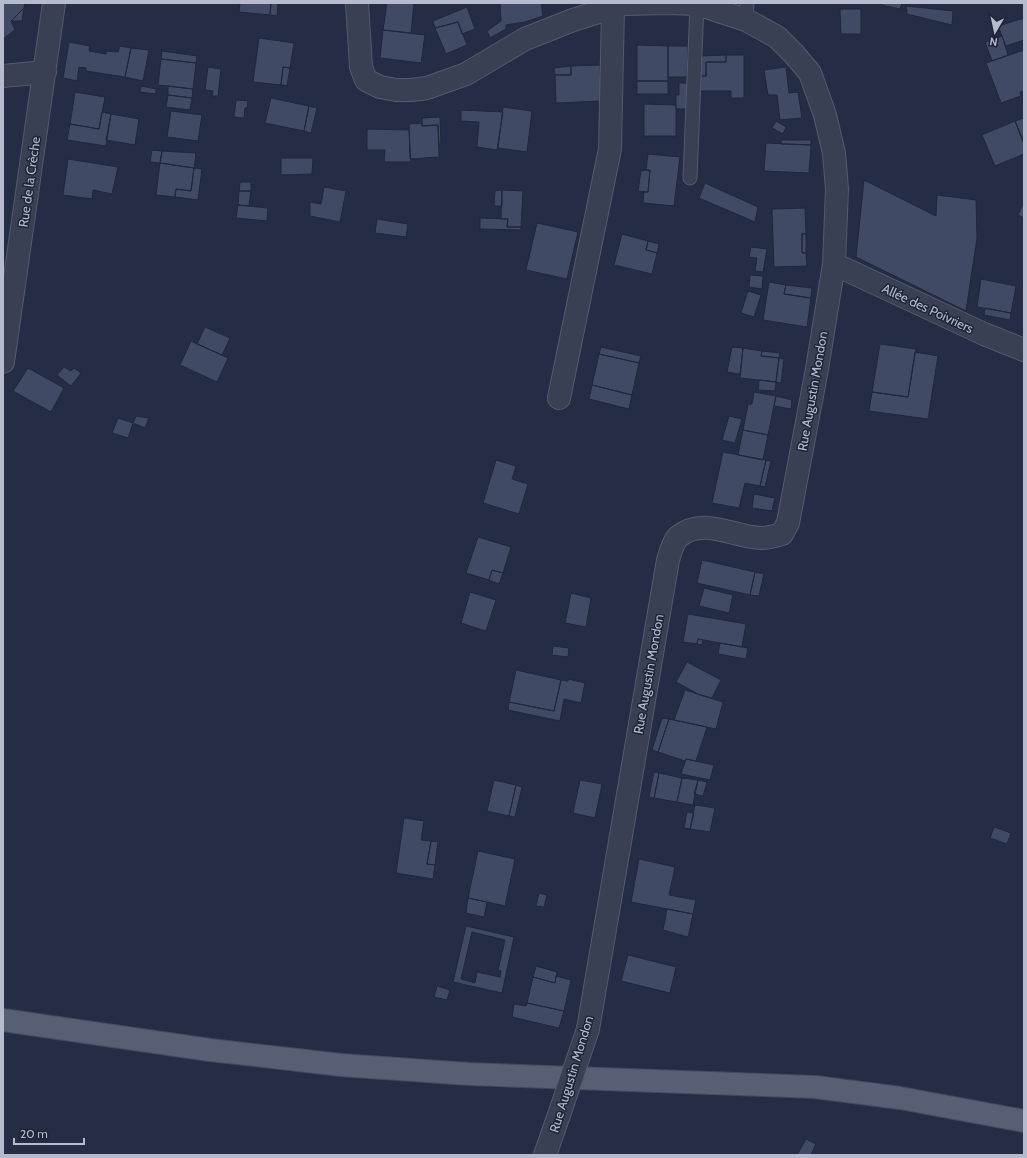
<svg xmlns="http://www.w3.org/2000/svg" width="1027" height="1158" viewBox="0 0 1027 1158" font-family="Cabin,sans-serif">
  <rect width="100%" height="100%" fill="#242d45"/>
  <path fill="#404a65" stroke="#1f273b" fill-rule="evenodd" d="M3,3H25L24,8L11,21L15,30L3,39Z
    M240,3H271L270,15L239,12Z
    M271,3H278L277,16L270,15Z
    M387,3H414L411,33L383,30Z
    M500,3H541L543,16L525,22L506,25V29L490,38L487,31L501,21Z
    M882,3H902L900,9L882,5Z
    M906,6L953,11L952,25L907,14Z
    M467,7L475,29L462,34L458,22L435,28L433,21Z
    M24,8L22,21H11Z
    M840,9H861V34H841Z
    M1024,18V40L1006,46L998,26Z
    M458,22L467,45L446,54L435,28Z
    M383,30L425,35L421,63L380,58Z
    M1002,36L1008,55L992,61L985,42Z
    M259,38L294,43L290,68L283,67L281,85L253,82Z
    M69,42L90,46L89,51L106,54V51L118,52L120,46L131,48L125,77L86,71V68L79,67L77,81L63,78Z
    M637,45L668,46V81H637Z
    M668,46H688L687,77H668Z
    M131,48L149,50L143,81L125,77Z
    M1024,50V91L1020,92L1021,96L1001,103L986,63Z
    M162,51L197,56L196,63L161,59Z
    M726,55H744V98H731V91H700V76H706V62H726Z
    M726,55V62H706V76H700V56Z
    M161,59L196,63L193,89L158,85Z
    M600,65L601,101L556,103L555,75H571V66Z
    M571,66V75H555L554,68Z
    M208,67L221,69L218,96H212L213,91L205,90Z
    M283,67L290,68L287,86L281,85Z
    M786,67L789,93L798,92L802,118L780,120L777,95H768L764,70Z
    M637,81H668V94H637Z
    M679,83H690V109H676V95H679Z
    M141,86L156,89V94L140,92Z
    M168,86L193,89L192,98L168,95Z
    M75,92L105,97L99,129L70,124Z
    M168,95L192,98L190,110L166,107Z
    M271,98L309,106L304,131L265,123Z
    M236,100L248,101L247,108H245L244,118L234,117Z
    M644,104L676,105V136H644Z
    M309,106L317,108L311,133L304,131Z
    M503,107L532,111L527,152L498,148Z
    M461,110L503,112L497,150L477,147L479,122L461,121Z
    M171,111L202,115L198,141L167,137Z
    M102,112L111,114L106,146L67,140L70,124L99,129Z
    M111,114L139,119L135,145L106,140Z
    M440,117L441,144H439L438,125L422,126V118Z
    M1023,118L1024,121L1023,142L1015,121Z
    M776,121L786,127L783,134L772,128Z
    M1015,121L1024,142V154L995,166L982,135Z
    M422,123V126L438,125L439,157L410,159L409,124Z
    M367,129L409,130L411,162H384L385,150H367Z
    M781,140H811V145L781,144Z
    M766,143L811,145L809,173L764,171Z
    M152,150L162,151L160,163L150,162Z
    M162,151L196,153L194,168L160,163Z
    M648,154L680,157L674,206L643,203L644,192H648L650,170H646Z
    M281,158H313L312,174L281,175Z
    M68,159L118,167L112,194L93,190L92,199L63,195Z
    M160,163L194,168L191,191L176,189L175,197L156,195Z
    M194,168L202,169L198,200L175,197L176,189L191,191Z
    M646,170H650L648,192L638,191L641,171Z
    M864,180L936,216L937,195L976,200L977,238L966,311L856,257Z
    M240,182H251V191H239Z
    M705,183L758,207L755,222L699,198Z
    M324,187L346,191L340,222L310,216V202L321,204Z
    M502,190V206H494L495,191Z
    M502,190L523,191L521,227H507L508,219H501Z
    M239,191H251L249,206L238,205Z
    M1024,202V218L1018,215Z
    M238,205L268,208L267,221L236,218Z
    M805,208L806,234H802V253H806L807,266L774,267L772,209Z
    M480,218L508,219L507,227H521V230L480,229Z
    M377,219L408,224L406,237L375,233Z
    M537,223L578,232L567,279L526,270Z
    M622,234L648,241L646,250L657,253L652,274L614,265Z
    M802,234H806V253H802Z
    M648,241L659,244L657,253L646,250Z
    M751,247L767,249L763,272L755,271L757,258L749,257Z
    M750,275L763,276L762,289L749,287Z
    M981,279L1016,286L1011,313L977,307Z
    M769,282L786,285L784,294L811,298L807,327L763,320Z
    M786,285L812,288L811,298L784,294Z
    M748,291L761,295L754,317L741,313Z
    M985,308L1011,313L1010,320L984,315Z
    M205,327L230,338L222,355L197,344Z
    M191,341L228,358L217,382L180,365Z
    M880,344L916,349L908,397L872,392Z
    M601,347L641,356L639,363L599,354Z
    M732,347L743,348L740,374L727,372Z
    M743,348L762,351L761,356L779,358L776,382L740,378Z
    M762,351L780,353L779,358L761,356Z
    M915,352L938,356L928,419L869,411L872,392L908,397Z
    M599,354L639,363L632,395L592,385Z
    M779,358L784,359L781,383L776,382Z
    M64,367L71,371L74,368L81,373L71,386L57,375Z
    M28,368L64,388L51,412L13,391Z
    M759,380L776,382L775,391L758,390Z
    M592,385L632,395L629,409L589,399Z
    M754,392L776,396L768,435L743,430L748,404H752Z
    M776,396L792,400L791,409L774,406Z
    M136,416L149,418L145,428L133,423Z
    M729,416L742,419L735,443L722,440Z
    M118,418L133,423L128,438L112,433Z
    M743,430L768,435L763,460L738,455Z
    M723,452L766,460L760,486L745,483L739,508L712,503Z
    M496,460L516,466L512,479L528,484L519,514L483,503Z
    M766,460L771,461L765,487L760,486Z
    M754,494L775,498L772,511L752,508Z
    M478,537L511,547L503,573L492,570L489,580L466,573Z
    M702,560L755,572L750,595L697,583Z
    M492,570L503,573L499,584L489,580Z
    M755,572L764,574L759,596L750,595Z
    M704,588L733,595L729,613L699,606Z
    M470,592L496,600L486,631L461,623Z
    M571,593L591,598L586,627L565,623Z
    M688,614L746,624L742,647L698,639L697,644L683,642Z
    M698,639L703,640L702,645L697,644Z
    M720,643L748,648L746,659L718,654Z
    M553,646L569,648L568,657L552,655Z
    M687,662L721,680L712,698L700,695L676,682Z
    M516,670L561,680L554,711L509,702Z
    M568,679L585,683L581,703L564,699L560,721L508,710L509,702L554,711L561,680L568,681Z
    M685,690L723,702L716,729L674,720Z
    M662,718L669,719L658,752L652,750Z
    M669,719L707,727L696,761L686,759L685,761L658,752Z
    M686,759L714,765L710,780L681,774Z
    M654,772L659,773L654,798L649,797Z
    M659,773L682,778L677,802L654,798Z
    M682,778L698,780L693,805L677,802Z
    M494,780L516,785L509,816L487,811Z
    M580,780L602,784L595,818L573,813Z
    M698,780L707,782L703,796L694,794Z
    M516,785L522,787L515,817L509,816Z
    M695,805L715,808L710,832L690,829Z
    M687,812L694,813L690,829L684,828Z
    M404,818L424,821L421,840L431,841L427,864L435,865L433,879L396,873Z
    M994,827L1011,833L1007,844L990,838Z
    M431,841L438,842L435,865L427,864Z
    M478,851L515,859L505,906L468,898Z
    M639,859L675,867L669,895L696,900L693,914L631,902Z
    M539,893L547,895L544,907L536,906Z
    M468,898L487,902L484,917L466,913Z
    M667,909L693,914L688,937L663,930Z
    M466,926L514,937L502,993L453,982ZM472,932L505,940L498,970L501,971L500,977L477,972L475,983L461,979Z
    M628,955L676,967L670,993L621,981Z
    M536,966L557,972L555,983L533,977Z
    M556,976L571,980L564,1011L527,1003L533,977L555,983Z
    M437,986L450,990L447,1000L434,997Z
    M527,1003L564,1011L559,1028L512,1017L514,1004L526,1006Z
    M806,1139L816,1144L811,1155H797Z"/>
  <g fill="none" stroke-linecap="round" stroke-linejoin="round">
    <defs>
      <path id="service" d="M746,20L747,3
        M690,178L697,4"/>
      <path id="minor" d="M357,3L361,67L366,80L380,87L396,90H412L427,88L466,74L525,39L573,20L624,4L668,3L697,4L746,20L777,37L794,54L810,73L825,115L834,153L837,189L834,264L817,369L788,523L782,534C775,536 769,538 761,538C733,537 703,516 678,537C673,542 670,553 668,560L588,1029
        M3,76L45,72
        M834,264L984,334L1024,350
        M3,362L54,3
        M559,398L610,149L613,8
        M545,1155L560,1112"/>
      <path id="primary" d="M3,1020L210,1050L341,1065L469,1074L815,1087L900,1098L1024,1121"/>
    </defs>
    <use href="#service" stroke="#545b6e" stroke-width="15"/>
    <use href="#minor" stroke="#545b6e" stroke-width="24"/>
    <use href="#primary" stroke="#42495d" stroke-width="24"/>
    <use href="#service" stroke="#394054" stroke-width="13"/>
    <use href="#minor" stroke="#394054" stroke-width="22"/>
    <use href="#primary" stroke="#565f74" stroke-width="22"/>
    <defs>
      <path id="minor-bridge" d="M560,1112L588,1029"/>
    </defs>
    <use href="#minor-bridge" stroke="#545b6e" stroke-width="24" stroke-linecap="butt"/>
    <use href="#minor-bridge" stroke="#394054" stroke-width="22"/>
  </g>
  <g text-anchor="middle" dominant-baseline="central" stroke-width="3" stroke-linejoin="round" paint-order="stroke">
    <g font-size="13" fill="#b6bcce" stroke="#1d2539">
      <text transform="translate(29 182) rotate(-82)">Rue de la Crèche</text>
      <text transform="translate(928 308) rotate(25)">Allée des Poivriers</text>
      <text transform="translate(812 391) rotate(-80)">Rue Augustin Mondon</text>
      <text transform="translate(648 674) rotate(-80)">Rue Augustin Mondon</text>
      <text transform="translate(571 1074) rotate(-73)">Rue Augustin Mondon</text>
    </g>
  </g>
  <rect width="1027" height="1158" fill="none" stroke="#b6bcce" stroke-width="8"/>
  <g transform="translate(995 32) rotate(189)" stroke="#1d2539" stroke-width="3" paint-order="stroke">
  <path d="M0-3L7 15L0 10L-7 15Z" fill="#b6bcce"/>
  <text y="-6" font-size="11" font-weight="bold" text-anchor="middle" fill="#b6bcce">N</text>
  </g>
  <path d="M14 1138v6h70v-6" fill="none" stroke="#b6bcce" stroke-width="2"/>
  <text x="20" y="1138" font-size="12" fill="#b6bcce" stroke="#1d2539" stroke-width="3" paint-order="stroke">20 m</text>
</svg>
